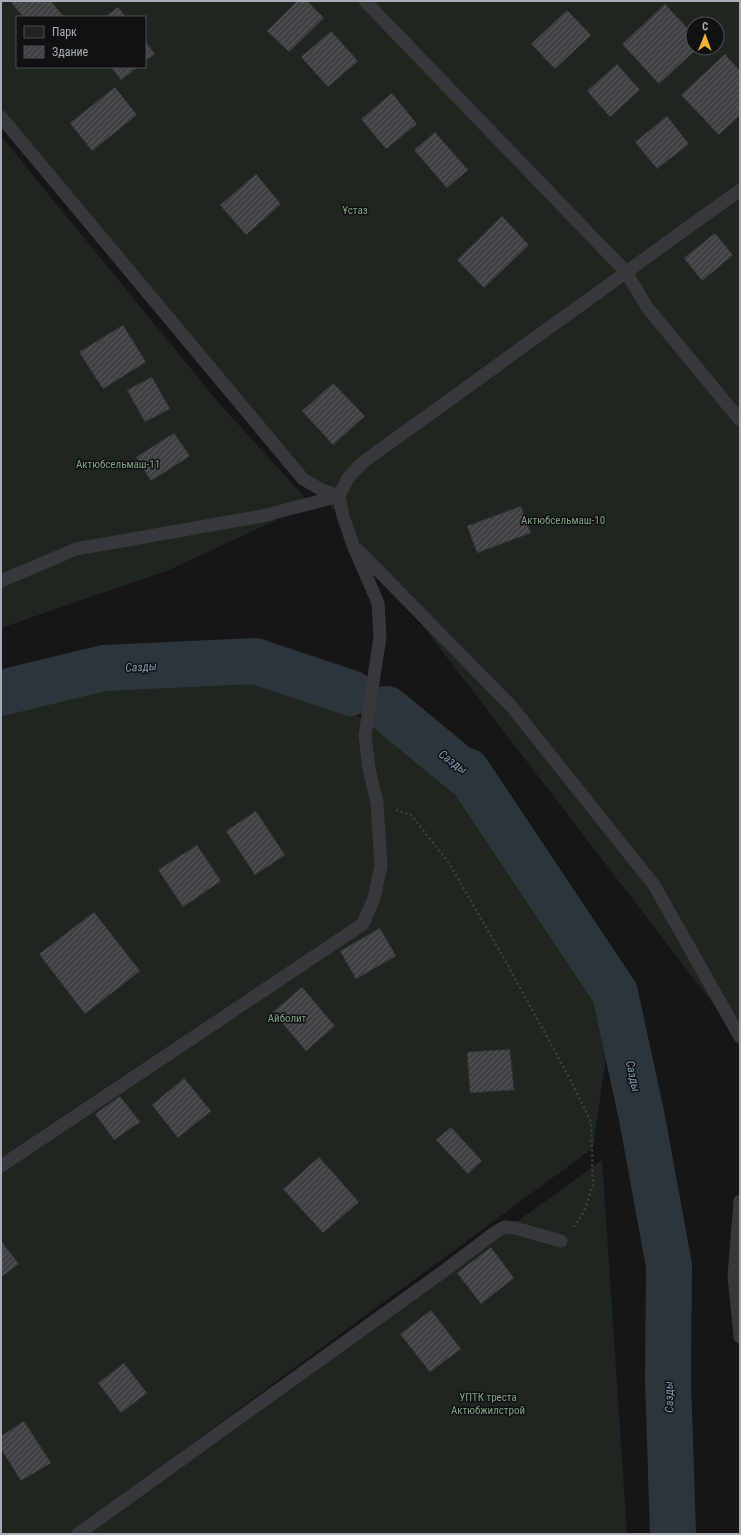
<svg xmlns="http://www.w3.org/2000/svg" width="741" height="1535" viewBox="0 0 741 1535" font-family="'Roboto Condensed',sans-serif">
  <defs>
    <pattern id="building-hatch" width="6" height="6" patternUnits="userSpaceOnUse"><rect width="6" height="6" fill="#404145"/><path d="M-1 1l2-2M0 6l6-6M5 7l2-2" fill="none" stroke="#595a5e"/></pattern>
  </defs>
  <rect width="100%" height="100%" fill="#161618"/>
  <path fill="#1e261f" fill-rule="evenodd" d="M1,1H740V1039L313,483L311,484L1,110ZM17,17H145V67H17ZM693,24H717V48H693Z
    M1,136L218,402L311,504L169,570L1,628Z
    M255,661L467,775L615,993L593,1148L69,1534H1V696L104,668Z
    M602,1160L627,1534H86Z"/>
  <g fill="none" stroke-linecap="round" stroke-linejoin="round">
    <path stroke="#2c353c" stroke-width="46" d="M1,693L104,668L255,661L351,693
      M387,709L467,775V771L615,993L642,1118L669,1266L668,1379L673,1534"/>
  </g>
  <path fill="url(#building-hatch)" stroke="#303034" d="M10,1H51L64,17H23Z
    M297,1H307L324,18L289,52L267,31Z
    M665,4L693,34V48H698L659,84L622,44Z
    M118,7L126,17H105Z
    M567,10L591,35L555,69L531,44Z
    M331,31L358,61L328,87L301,57Z
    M145,41L155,54L145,61Z
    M725,54L740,71V115L719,135L681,95Z
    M617,64L640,90L610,117L587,91Z
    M111,67H138L121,80Z
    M115,87L137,115L92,151L70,123Z
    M392,93L417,124L386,149L361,119Z
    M667,116L689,144L657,169L635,142Z
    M435,132L468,170L447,188L414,150Z
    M256,174L281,204L246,235L220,205Z
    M502,216L529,245L484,288L457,260Z
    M715,233L733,255L702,281L684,258Z
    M123,325L146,362L103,389L79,352Z
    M152,377L170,409L145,422L127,390Z
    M333,383L365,416L333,445L302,411Z
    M174,433L190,456L151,481L136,457Z
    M521,506L531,533L477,553L467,526Z
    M256,811L285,855L255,875L226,831Z
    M197,845L221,881L183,907L158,870Z
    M94,912L140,971L85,1014L39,954Z
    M380,928L396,956L356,979L340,951Z
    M302,987L335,1026L306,1051L273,1012Z
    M510,1049L514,1090L470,1093L467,1052Z
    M184,1078L211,1111L178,1138L152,1105Z
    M120,1096L140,1122L114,1140L95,1114Z
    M451,1127L482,1161L468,1174L436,1140Z
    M319,1157L359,1202L323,1233L283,1189Z
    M1,1241L19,1264L1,1277Z
    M491,1247L514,1278L481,1304L457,1273Z
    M431,1310L461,1349L430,1372L400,1334Z
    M124,1363L147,1393L121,1413L98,1383Z
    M24,1421L51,1463L21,1481L1,1449V1436Z"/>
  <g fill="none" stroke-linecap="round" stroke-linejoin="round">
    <path stroke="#3d3f44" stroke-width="2.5" stroke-dasharray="2 3" stroke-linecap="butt" d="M396,810L411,815L449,863L506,962L570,1079L591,1122L593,1185L584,1212L573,1228"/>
    <path stroke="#37383d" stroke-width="13" d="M365,1L626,272L647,307L740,420
      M1,117L303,479L320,489L339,496
      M358,550L512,707L654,885L740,1037
      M1,581L76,549L262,516L339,496
      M1,1166L363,924L374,898L381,866L377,803L369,769L365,735L380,637L378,603L353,545L343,516L339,496L348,478L362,463L740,190
      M740,1201L734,1276L740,1337
      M78,1534L444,1271L497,1231L505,1227L515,1228L561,1241"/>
  </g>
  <g text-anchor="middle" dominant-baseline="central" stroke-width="3" stroke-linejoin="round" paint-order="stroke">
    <g font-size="11" fill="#7fa381" stroke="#111113">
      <text x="355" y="210">Ұстаз</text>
      <text x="118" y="464">Актюбсельмаш-11</text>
      <text x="563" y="520">Актюбсельмаш-10</text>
      <text x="287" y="1018">Айболит</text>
      <text x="488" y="1397">УПТК треста<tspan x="488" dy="13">Актюбжилстрой</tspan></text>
    </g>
    <g font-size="12" font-style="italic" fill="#7f9bb3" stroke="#111113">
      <text transform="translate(141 667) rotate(-3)">Сазды</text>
      <text transform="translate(453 762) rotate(36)">Сазды</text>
      <text transform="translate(633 1076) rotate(78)">Сазды</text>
      <text transform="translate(669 1397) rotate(-92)">Сазды</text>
    </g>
  </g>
  <rect width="741" height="1535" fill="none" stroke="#a8adb8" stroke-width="4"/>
  <rect x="16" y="16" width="130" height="52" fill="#111113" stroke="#4d4f55"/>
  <rect x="24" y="26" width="20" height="12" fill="#1e261f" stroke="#4d4f55"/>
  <text x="52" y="36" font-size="12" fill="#a8adb8">Парк</text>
  <rect x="24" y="46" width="20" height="12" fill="url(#building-hatch)" stroke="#4d4f55"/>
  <text x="52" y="56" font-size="12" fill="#a8adb8">Здание</text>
  <g transform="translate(705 36) rotate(1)"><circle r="19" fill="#111113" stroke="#4d4f55"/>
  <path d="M0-3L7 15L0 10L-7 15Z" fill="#f2b134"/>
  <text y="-6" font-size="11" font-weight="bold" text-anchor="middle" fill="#a8adb8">С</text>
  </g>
</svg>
